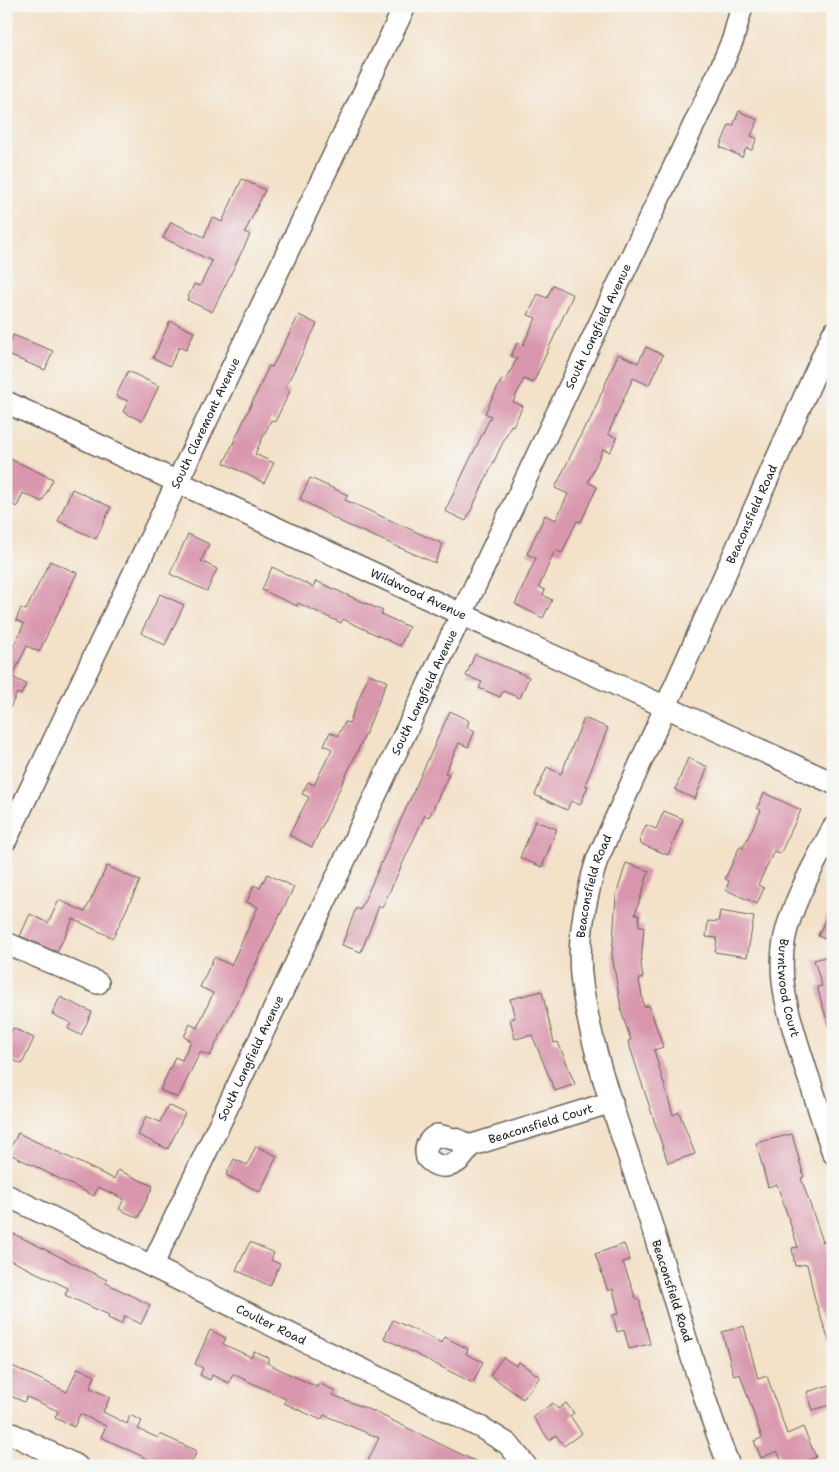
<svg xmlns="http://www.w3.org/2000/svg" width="839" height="1472" viewBox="0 0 839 1472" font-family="'Shantell Sans',sans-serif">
  <rect width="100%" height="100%" fill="#f6f6f2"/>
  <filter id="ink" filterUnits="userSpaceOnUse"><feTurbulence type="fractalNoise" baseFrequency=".02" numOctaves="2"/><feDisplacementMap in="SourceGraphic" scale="10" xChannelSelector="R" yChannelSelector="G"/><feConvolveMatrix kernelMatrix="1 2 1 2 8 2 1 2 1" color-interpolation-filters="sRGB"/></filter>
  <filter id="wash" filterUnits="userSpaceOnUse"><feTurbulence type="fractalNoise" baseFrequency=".0096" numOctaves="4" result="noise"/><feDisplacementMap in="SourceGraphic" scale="20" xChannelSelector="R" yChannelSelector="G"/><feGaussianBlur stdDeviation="1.12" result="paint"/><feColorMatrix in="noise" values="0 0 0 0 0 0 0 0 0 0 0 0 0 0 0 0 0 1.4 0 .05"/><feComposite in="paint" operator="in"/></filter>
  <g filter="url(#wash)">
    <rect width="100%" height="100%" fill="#f3e1c8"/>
    <g id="blocks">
      <path fill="#d997ad" d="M739,111L758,120L751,136L757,138L752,150L746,148L742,157L720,147L729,125L733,126Z
        M242,179L265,190L245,232L250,235L212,312L187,300L194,284L200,286L212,261L163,238L171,222L204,237L212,217L222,222Z
        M553,285L573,295L533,383L524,379L513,402L523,406L513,426L511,425L466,521L445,511L491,416L485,413L502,379L506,381L517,358L511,356L517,343L523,345L536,318L528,315L538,294L547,298Z
        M299,315L317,324L285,388L290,391L275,422L271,420L255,454L274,463L264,483L224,463L269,366L272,367Z
        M170,321L194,332L186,350L179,347L170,366L153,358Z
        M13,335L53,351L45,370L6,354Z
        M646,347L663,355L649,385L633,378L608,434L617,438L610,452L603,449L588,482L597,487L581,522L577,521L562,553L555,550L539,587L545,590L543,595L552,600L543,618L515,604L536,558L527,554L545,515L556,520L568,494L555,488L586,424L588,425L618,354L638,363Z
        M128,371L159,386L142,421L123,412L128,401L116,396Z
        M6,457L53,479L42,502L23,493L17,507L6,502Z
        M310,478L348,495L345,500L443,544L435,563L343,523L300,499Z
        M72,489L111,507L96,539L58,521Z
        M188,534L209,544L201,561L217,569L207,591L170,574Z
        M50,561L77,573L39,652L27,646L12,677L26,684L21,695L17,693L6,716V647L12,649L24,624L16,620L21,608L26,610Z
        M272,567L313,587L316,581L383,611L381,614L409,627L400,646L343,619L341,623L298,603L297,606L262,590Z
        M160,594L184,605L165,645L141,633Z
        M475,654L529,677L520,698L503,691L500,697L479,688L482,682L466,676Z
        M369,674L387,681L366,733L312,847L289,835L309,797L302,794L308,782L314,785L332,749L324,745L330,732L338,736L345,722L349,723Z
        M450,711L469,721L467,727L475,731L468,747L459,743L445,773L449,774L429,817L425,815L382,908L379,906L361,952L342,945L356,908L360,910Z
        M584,718L608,728L585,785L588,786L580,805L571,801L567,810L535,795L547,767L561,774Z
        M688,758L708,767L695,799L675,790Z
        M764,793L801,810L780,854L774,851L758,885L764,888L757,904L726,890L729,881L725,879L740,846L743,848L761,810L757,808Z
        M664,811L683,819L668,855L641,844L640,839L646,825L656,829Z
        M535,821L557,829L542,867L520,858Z
        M626,863L649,871L635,914L639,915V926H644L641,965L643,978L639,979L644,1007L649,1005L663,1047L654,1050L673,1115L679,1112L695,1154L668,1163L628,1041L631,1040L622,1014L612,955L616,896Z
        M107,866L140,881L113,938L73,919L57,952L20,936L30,914L48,923L59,900L85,912Z
        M267,874L294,887L210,1056L200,1052L178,1098L160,1090L175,1057L182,1060L191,1041L184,1037L190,1024L197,1028L210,1000L213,993L200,987L214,957L231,965L258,907L247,902L254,885L260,888Z
        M833,902V942L818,936Z
        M720,911L754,917L747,957L715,952L717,938L706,937L708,921L718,922Z
        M833,955V1030L830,1031L817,987L822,986L814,960Z
        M542,991L554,1043L558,1042L575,1084L555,1091L532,1035L515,1039L510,1019L515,1018L510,999Z
        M60,997L92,1012L81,1035L68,1029L71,1023L52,1014Z
        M13,1028L34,1038L22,1064L6,1057V1035L9,1036Z
        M168,1105L185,1113L168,1149L138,1135L146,1116L160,1122Z
        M18,1133L114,1179L118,1170L153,1186L138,1218L119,1209L124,1199L98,1187L94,1196L8,1153Z
        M792,1134L804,1177L801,1178L823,1242L826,1241L833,1273V1347H831L815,1300L807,1264L795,1266L792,1248L798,1247L777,1184L768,1187L756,1143Z
        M256,1146L277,1156L260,1192L226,1175L234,1159L247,1165Z
        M6,1230L107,1280L106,1283L150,1305L141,1324L125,1316L121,1324L108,1318L109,1315L65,1295L68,1288L6,1258Z
        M250,1242L274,1253L271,1260L280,1264L270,1286L236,1270Z
        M624,1244L630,1260L623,1262L636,1299H639L650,1344L629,1349L624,1330L617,1332L613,1315L619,1314L613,1289L608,1291L595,1254Z
        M393,1320L442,1343L445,1337L468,1349L466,1354L483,1362L473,1383L384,1338Z
        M744,1326L758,1379L767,1376L787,1434L803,1427L816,1457L796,1466H784L777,1451L761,1458L754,1441L762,1438L740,1374L734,1376L722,1332Z
        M210,1330L226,1338L223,1344L251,1357L254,1351L269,1358L267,1363L289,1374L317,1387L319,1383L335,1391L333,1395L375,1412L485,1466H419L409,1461L407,1466H377L368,1461L379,1438L324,1415L321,1420L284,1403L286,1399L233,1374L229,1383L212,1375L210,1380L200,1375L203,1368L195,1364Z
        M503,1357L516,1366L519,1362L540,1377L523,1399L490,1375Z
        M6,1363L67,1392L78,1368L95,1376L90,1388L110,1397L103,1412L127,1424L130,1415L142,1421L138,1429L158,1438L160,1434L197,1451L190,1466H145L148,1459L101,1437L106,1426L80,1414L74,1427L55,1418L58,1411L27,1397L24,1402L6,1394Z
        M833,1384V1404L813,1410L807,1392Z
        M553,1403L558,1409L566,1403L574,1413L570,1416L582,1433L564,1446L556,1435L549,1440L533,1417Z"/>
    </g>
  </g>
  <g filter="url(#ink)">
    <use href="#blocks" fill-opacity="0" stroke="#676158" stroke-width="1"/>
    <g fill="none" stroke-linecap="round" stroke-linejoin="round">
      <defs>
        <g id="minor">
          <path id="s1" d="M6,402L461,614L833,783"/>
          <path id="s2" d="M833,828C816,862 794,898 785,936C775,983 793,1028 807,1073C816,1099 824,1126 833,1153"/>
          <path id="s3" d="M6,840L405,6"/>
          <path d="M6,943L98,983"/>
          <path d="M437,1135L458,1140L469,1146C461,1165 442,1174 427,1158C424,1147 428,1140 437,1135Z"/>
          <path id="s4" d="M469,1146L612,1102"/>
          <path id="s5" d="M6,1195L482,1428L508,1444L526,1466"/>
          <path id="s6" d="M152,1266L719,72L733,39L742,6"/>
          <path d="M6,1431L77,1466"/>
          <path id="s7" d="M729,1466C698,1385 675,1300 649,1217C625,1142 593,1062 582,984C576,942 585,899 597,860L833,333"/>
        </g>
      </defs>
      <use href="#minor" stroke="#676158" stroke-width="24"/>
      <use href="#minor" stroke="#fff" stroke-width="21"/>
    </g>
  </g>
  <g text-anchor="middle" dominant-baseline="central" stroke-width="5" stroke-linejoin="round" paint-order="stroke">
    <g font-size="12" fill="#1c1c1c" stroke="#f6f6f2">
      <text stroke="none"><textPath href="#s6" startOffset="1040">South Longfield Avenue</textPath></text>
      <text stroke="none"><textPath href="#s3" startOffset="462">South Claremont Avenue</textPath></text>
      <text stroke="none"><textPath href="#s7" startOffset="1009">Beaconsfield Road</textPath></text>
      <text stroke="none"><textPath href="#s1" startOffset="455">Wildwood Avenue</textPath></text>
      <text stroke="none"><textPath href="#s6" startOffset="635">South Longfield Avenue</textPath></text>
      <text stroke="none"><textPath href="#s7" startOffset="604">Beaconsfield Road</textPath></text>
      <text stroke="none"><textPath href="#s2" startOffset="171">Burntwood Court</textPath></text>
      <text stroke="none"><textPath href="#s6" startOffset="230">South Longfield Avenue</textPath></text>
      <text stroke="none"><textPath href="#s4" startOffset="75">Beaconsfield Court</textPath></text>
      <text transform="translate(672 1291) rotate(72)">Beaconsfield Road</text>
      <text stroke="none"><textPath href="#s5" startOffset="295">Coulter Road</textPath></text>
    </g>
  </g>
  <rect width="839" height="1472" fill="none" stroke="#f6f6f2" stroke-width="25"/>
</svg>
